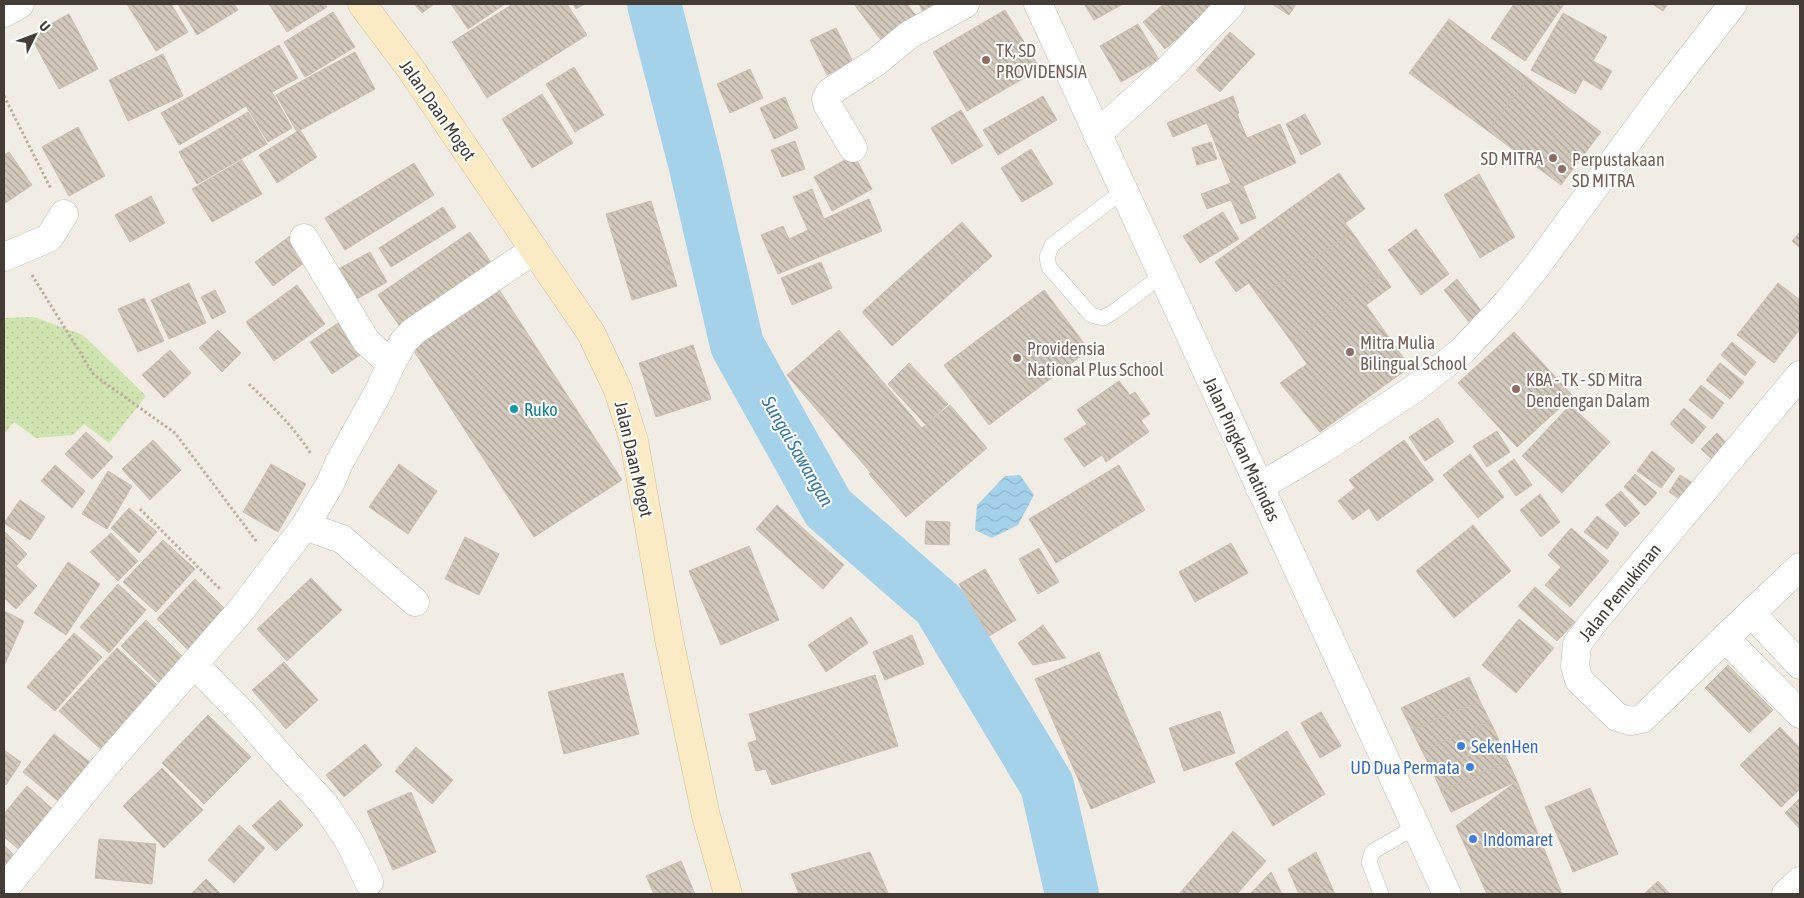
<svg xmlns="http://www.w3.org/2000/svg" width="1804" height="898" viewBox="0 0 1804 898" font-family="'Asap Condensed',sans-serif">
  <defs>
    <pattern id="grass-dots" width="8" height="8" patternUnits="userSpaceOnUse" patternTransform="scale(1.25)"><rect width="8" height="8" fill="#cfe4af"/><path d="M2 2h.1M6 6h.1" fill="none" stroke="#b3c497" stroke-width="1.8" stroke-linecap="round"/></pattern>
    <pattern id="water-waves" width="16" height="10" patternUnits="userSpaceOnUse" patternTransform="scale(1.25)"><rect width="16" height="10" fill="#a4d2eb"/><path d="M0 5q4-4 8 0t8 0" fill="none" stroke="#8eb5ca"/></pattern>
    <pattern id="building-back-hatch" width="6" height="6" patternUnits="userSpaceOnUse" patternTransform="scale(1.25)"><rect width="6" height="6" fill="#d2c8bb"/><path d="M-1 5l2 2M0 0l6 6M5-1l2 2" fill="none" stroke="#aca499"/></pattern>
  </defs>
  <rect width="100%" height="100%" fill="#f1ede5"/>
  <path fill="url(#grass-dots)" d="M34,317L83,335L146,396L109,443L84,424L73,435L36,438L14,422L4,434V318Z"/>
  <path fill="url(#water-waves)" d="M1020,475L1034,495L1018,525L992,538L975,530L977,505L1005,476Z"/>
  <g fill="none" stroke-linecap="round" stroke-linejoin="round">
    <path stroke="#a4d2eb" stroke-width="54" d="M654,4L695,163L737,345L828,508L939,605L1047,785L1072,894"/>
  </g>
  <path fill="url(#building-back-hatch)" stroke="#ccbfaf" d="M127,4H171L188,32L156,51Z
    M178,4H234L238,10L197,35Z
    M269,4H325L327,7L287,32Z
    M414,4H434L422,13Z
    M451,4H505L468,29Z
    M513,4H567L587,35L487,98L452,42Z
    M573,4H585L576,9Z
    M854,4H907L921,22L887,48Z
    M919,4H953L926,18Z
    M1084,4H1123L1094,20Z
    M1164,4H1218L1165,49L1143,22Z
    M1272,4H1296L1289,15Z
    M1514,4H1564L1525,61L1491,38Z
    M1652,4H1668L1663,11Z
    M1005,10L1040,69L967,111L933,52Z
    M333,12L355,47L305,77L284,42Z
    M1563,13L1607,37L1593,61L1612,71L1601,90L1583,79L1575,94L1531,70Z
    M69,14L98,69L59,89L30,35Z
    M1449,19L1528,78L1488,131L1409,73Z
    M1138,24L1159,60L1121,82L1100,46Z
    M836,28L853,62L827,75L810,40Z
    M1230,32L1255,54L1220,92L1196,70Z
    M279,45L298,78L272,92L292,128L268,142L246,106L179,145L161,113Z
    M355,52L375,89L297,132L276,95Z
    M163,54L183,96L128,121L109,80Z
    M574,67L604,115L575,132L546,84Z
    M750,69L763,98L730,113L717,84Z
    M1528,78L1601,132L1561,185L1488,131Z
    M542,94L573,143L532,168L502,119Z
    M1043,96L1057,120L998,155L983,130Z
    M1233,96L1239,113L1237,114L1247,138L1280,124L1296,163L1243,186L1256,218L1241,224L1231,200L1207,209L1201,194L1231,183L1207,123L1173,137L1167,123Z
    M785,97L798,128L774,139L760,108Z
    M961,110L983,146L952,164L931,128Z
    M248,112L267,144L197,184L179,152Z
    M1305,114L1321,144L1301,155L1286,124Z
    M78,127L105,176L69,196L42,147Z
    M300,130L317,157L277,183L259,155Z
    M795,141L805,169L782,177L771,150Z
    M1211,142L1217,159L1197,165L1192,148Z
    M1031,149L1053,184L1022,202L1001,168Z
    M9,152L32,185L4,204V155Z
    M854,155L872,189L832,211L814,177Z
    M242,160L262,194L212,222L192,189Z
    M414,163L434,195L345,250L325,218Z
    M1339,173L1365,209L1345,223L1352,232L1259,297L1249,283L1236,292L1215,262Z
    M1479,174L1515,237L1480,258L1444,195Z
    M812,189L824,219L869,199L882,231L778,274L761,235L783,226L789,239L808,230L793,197Z
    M151,196L165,223L130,242L115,215Z
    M651,201L677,286L632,300L606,214Z
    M443,207L456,227L391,267L379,248Z
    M1223,212L1239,239L1200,263L1183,236Z
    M962,222L992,256L892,346L862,312Z
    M1416,229L1449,274L1421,295L1388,250Z
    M470,232L495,268L403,331L378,295Z
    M1352,232L1382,274L1291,341L1259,297Z
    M1800,232V248L1792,241Z
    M290,236L308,260L273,286L255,262Z
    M370,252L387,282L348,304L331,273Z
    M821,262L832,288L792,305L781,278Z
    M1382,274L1391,287L1366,305L1410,367L1320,432L1280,383L1307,364L1291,341Z
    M1457,279L1482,312L1469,322L1444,290Z
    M189,283L206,323L169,339L151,300Z
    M1778,283L1800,300V329L1774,363L1737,335Z
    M297,285L325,324L274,361L246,322Z
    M498,288L622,480L534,537L410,345Z
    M215,290L226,312L212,319L201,297Z
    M1044,290L1089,350L989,425L944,365Z
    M144,298L164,341L138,352L118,309Z
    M341,321L363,353L332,374L310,342Z
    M218,330L241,353L222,372L199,348Z
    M839,330L922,428L950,405L987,448L906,517L869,474L871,473L787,375Z
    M1514,332L1573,396L1517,447L1458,383Z
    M1732,342L1756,362L1745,376L1721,355Z
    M693,345L711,399L656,417L639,363Z
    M170,350L191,373L164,398L142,375Z
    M909,363L948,404L926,425L888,384Z
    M1720,363L1744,382L1730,399L1706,380Z
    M1119,381L1130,395L1135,392L1150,414L1141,420L1149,432L1106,462L1102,455L1084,467L1064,439L1087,424L1077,410Z
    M1701,385L1724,403L1712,419L1689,400Z
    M1570,405L1610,442L1562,493L1522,456Z
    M1684,408L1706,427L1692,444L1670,424Z
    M1438,418L1454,442L1425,461L1409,437Z
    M1497,431L1510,452L1487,467L1473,446Z
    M86,432L113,457L92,479L65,454Z
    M1717,433L1731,448L1716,463L1701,449Z
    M153,440L181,470L150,500L122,469Z
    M1404,440L1434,480L1377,521L1369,508L1353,520L1338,501L1355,488L1349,480Z
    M1652,451L1675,469L1661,488L1637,471Z
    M1470,454L1504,497L1478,518L1443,475Z
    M1514,459L1532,485L1516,496L1498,471Z
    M271,464L306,484L278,532L243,512Z
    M399,464L437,491L408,534L369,507Z
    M55,465L85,491L72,508L41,481Z
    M1119,465L1145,510L1056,563L1029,519Z
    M108,471L132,486L107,529L82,514Z
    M1635,474L1657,493L1645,506L1624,487Z
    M1680,475L1698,486L1687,504L1669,492Z
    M1621,491L1640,513L1625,527L1605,505Z
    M1540,494L1560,522L1541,537L1520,510Z
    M20,500L45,517L30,540L4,523Z
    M777,505L844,565L823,589L756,529Z
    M129,508L157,532L139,553L111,528Z
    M1597,516L1619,533L1607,549L1584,532Z
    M926,521L950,522L949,545L925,544Z
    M1473,525L1511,571L1454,618L1416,571Z
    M1571,528L1609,561L1570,607L1545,585L1561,567L1548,555Z
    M4,531L27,554L16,566L37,586L16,609L4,598Z
    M111,533L138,561L118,581L90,552Z
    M465,537L499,554L479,595L445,579Z
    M163,540L195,569L156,612L123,582Z
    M1231,543L1248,573L1195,602L1179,572Z
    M749,546L779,620L721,645L689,571Z
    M1039,548L1059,582L1038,594L1019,559Z
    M68,562L100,584L66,635L34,613Z
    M985,569L1016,620L989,636L959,584Z
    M311,578L342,610L287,661L257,629Z
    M195,579L229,613L190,652L157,619Z
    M118,584L146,610L109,653L80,627Z
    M1535,587L1575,622L1557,641L1518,606Z
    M4,611L24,621L4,666Z
    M851,617L868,643L826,672L808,645Z
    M1519,619L1554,648L1516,693L1482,665Z
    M146,620L187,661L162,686L121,646Z
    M1043,625L1066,658L1033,665L1018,643Z
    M74,633L102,657L55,711L27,687Z
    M912,635L924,664L885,680L873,652Z
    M117,648L165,692L107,755L59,711Z
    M1099,652L1155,782L1091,809L1035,679Z
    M284,662L318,700L286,729L252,690Z
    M1728,665L1773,710L1749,733L1705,688Z
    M623,673L639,734L564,754L548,692Z
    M875,675L898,746L772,785L766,769L756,771L748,743L757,740L749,714Z
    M1469,677L1480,701L1412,730L1401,708Z
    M1480,701L1490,721L1422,751L1412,730Z
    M1220,711L1235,753L1184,771L1169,728Z
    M1321,712L1341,746L1320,758L1301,723Z
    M208,715L251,757L204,804L162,763Z
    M1490,721L1499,740L1433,772L1422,751Z
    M1780,727L1800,748V789L1781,807L1740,765Z
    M1287,731L1325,794L1273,826L1235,763Z
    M54,734L95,766L63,805L23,772Z
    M1499,742L1508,761L1441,791L1433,772Z
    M365,744L382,765L344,797L326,775Z
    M416,747L453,780L432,804L395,771Z
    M4,750L21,762L6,785L4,783Z
    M1508,761L1517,781L1451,812L1441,791Z
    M162,768L203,810L164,848L123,806Z
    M1517,781L1562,894H1487L1456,826Z
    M27,786L56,812L22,852L4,837V814Z
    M1590,788L1618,854L1573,872L1545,807Z
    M411,792L436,852L393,870L367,811Z
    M1800,798V829L1785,813Z
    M280,800L303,825L276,851L252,826Z
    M239,825L265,848L234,883L208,860Z
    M1233,831L1266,861L1237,894H1179Z
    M99,839L156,844L152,884L95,878Z
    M4,845L19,861L4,876Z
    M870,852L888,893L882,894H799L791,874Z
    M1316,852L1335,894H1299L1288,869Z
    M681,861L695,894H654L646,876Z
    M1271,872L1282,894H1250Z
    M206,879L221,894H191Z
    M1658,881L1670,894H1644Z"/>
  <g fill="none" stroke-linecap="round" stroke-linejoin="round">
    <defs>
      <path id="service" d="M1123,191L1052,245L1047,257L1049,267L1091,315L1103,318L1115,311L1162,275
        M1381,894L1369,862L1372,852L1417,826"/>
      <path id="minor" d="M4,13L20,4
        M1097,134L1169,69L1231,4
        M853,148L828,106L826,99L830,92L876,62L909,35L965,4
        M304,238L366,341L391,364
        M4,257L49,238L64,214
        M1800,375L1592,624L1577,644L1575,666L1579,680L1617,717L1631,721L1642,719L1725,638L1800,567
        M1259,487L1323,449L1414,389L1462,351L1507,303L1536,267L1662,95L1733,4
        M305,526L342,539L415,602
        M1751,613L1800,665
        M1725,638L1800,714
        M195,665L245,716L285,762L325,805L349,841L369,882
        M4,889L104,767L241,610L305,526L330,484L339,463L380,389L391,364L404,341L414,331L534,250"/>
      <path id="tertiary" d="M1038,4L1447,894
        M1786,894L1800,881"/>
      <path id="secondary" d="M362,4L410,68L591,333L618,390L634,441L669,639L706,816L728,894"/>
    </defs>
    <use href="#service" stroke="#bfb7ab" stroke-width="16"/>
    <use href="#minor" stroke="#bfb7ab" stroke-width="29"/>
    <use href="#tertiary" stroke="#bfb7ab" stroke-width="29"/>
    <use href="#secondary" stroke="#cfbd97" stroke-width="29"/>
    <path stroke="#bdaf9a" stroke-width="3" stroke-dasharray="2.5 2.5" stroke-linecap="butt" d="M4,96L51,189
      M32,275L94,375L175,433L257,542
      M249,384C272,406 294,427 311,454
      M140,509L221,590"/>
    <use href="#service" stroke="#fff" stroke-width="15"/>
    <use href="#minor" stroke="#fff" stroke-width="28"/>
    <use href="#tertiary" stroke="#fff" stroke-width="28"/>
    <use href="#secondary" stroke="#fbebc5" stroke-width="28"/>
  </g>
  <g fill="#8d6e63" stroke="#fff" stroke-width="2">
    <circle cx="986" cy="60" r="5"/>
    <circle cx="1553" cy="158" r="5"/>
    <circle cx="1562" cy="169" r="5"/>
    <circle cx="1350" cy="352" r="5"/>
    <circle cx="1017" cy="358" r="5"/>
    <circle cx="1516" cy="389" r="5"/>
  </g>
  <circle fill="#0f9aa8" stroke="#fff" stroke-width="2" cx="514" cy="409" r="5"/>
  <g fill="#3f7fe0" stroke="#fff" stroke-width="2">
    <circle cx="1461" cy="746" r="5"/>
    <circle cx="1470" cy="767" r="5"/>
    <circle cx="1473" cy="839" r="5"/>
  </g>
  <g text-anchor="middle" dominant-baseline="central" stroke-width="4" stroke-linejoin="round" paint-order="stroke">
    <g font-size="18" fill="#785e54" stroke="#fff" text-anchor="start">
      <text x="996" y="50">TK, SD<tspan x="996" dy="21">PROVIDENSIA</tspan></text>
      <text x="1543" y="158" text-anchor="end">SD MITRA</text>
      <text x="1572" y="159">Perpustakaan<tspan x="1572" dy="21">SD MITRA</tspan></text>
      <text x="1360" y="342">Mitra Mulia<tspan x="1360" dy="21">Bilingual School</tspan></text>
      <text x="1027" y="348">Providensia<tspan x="1027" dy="21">National Plus School</tspan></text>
      <text x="1526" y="379">KBA - TK - SD Mitra<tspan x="1526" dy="21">Dendengan Dalam</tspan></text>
    </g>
    <g font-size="18" fill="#433d35" stroke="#fff">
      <text transform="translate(438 110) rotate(55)">Jalan Daan Mogot</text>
      <text transform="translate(1242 449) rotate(65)">Jalan Pingkan Matindas</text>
      <text transform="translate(634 459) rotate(77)">Jalan Daan Mogot</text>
      <text transform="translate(1620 592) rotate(-51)">Jalan Pemukiman</text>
    </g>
    <g font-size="18" fill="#0d838f" stroke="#fff" text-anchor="start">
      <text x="524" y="409">Ruko</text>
    </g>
    <g font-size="18" fill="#366cbe" stroke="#fff" text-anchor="start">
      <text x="1471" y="746">SekenHen</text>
      <text x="1460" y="767" text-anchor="end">UD Dua Permata</text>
      <text x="1483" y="839">Indomaret</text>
    </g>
    <g font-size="19" font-style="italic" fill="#3379a0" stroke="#fff">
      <text transform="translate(798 451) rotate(60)">Sungai Sawangan</text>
    </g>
  </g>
  <rect width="1804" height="898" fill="none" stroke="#433d35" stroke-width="10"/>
  <g transform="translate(35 35) rotate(48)" stroke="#ffffff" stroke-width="4" paint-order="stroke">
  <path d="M0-4L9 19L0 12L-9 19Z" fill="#433d35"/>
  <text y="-8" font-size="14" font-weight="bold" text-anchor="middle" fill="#433d35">U</text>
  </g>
</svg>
